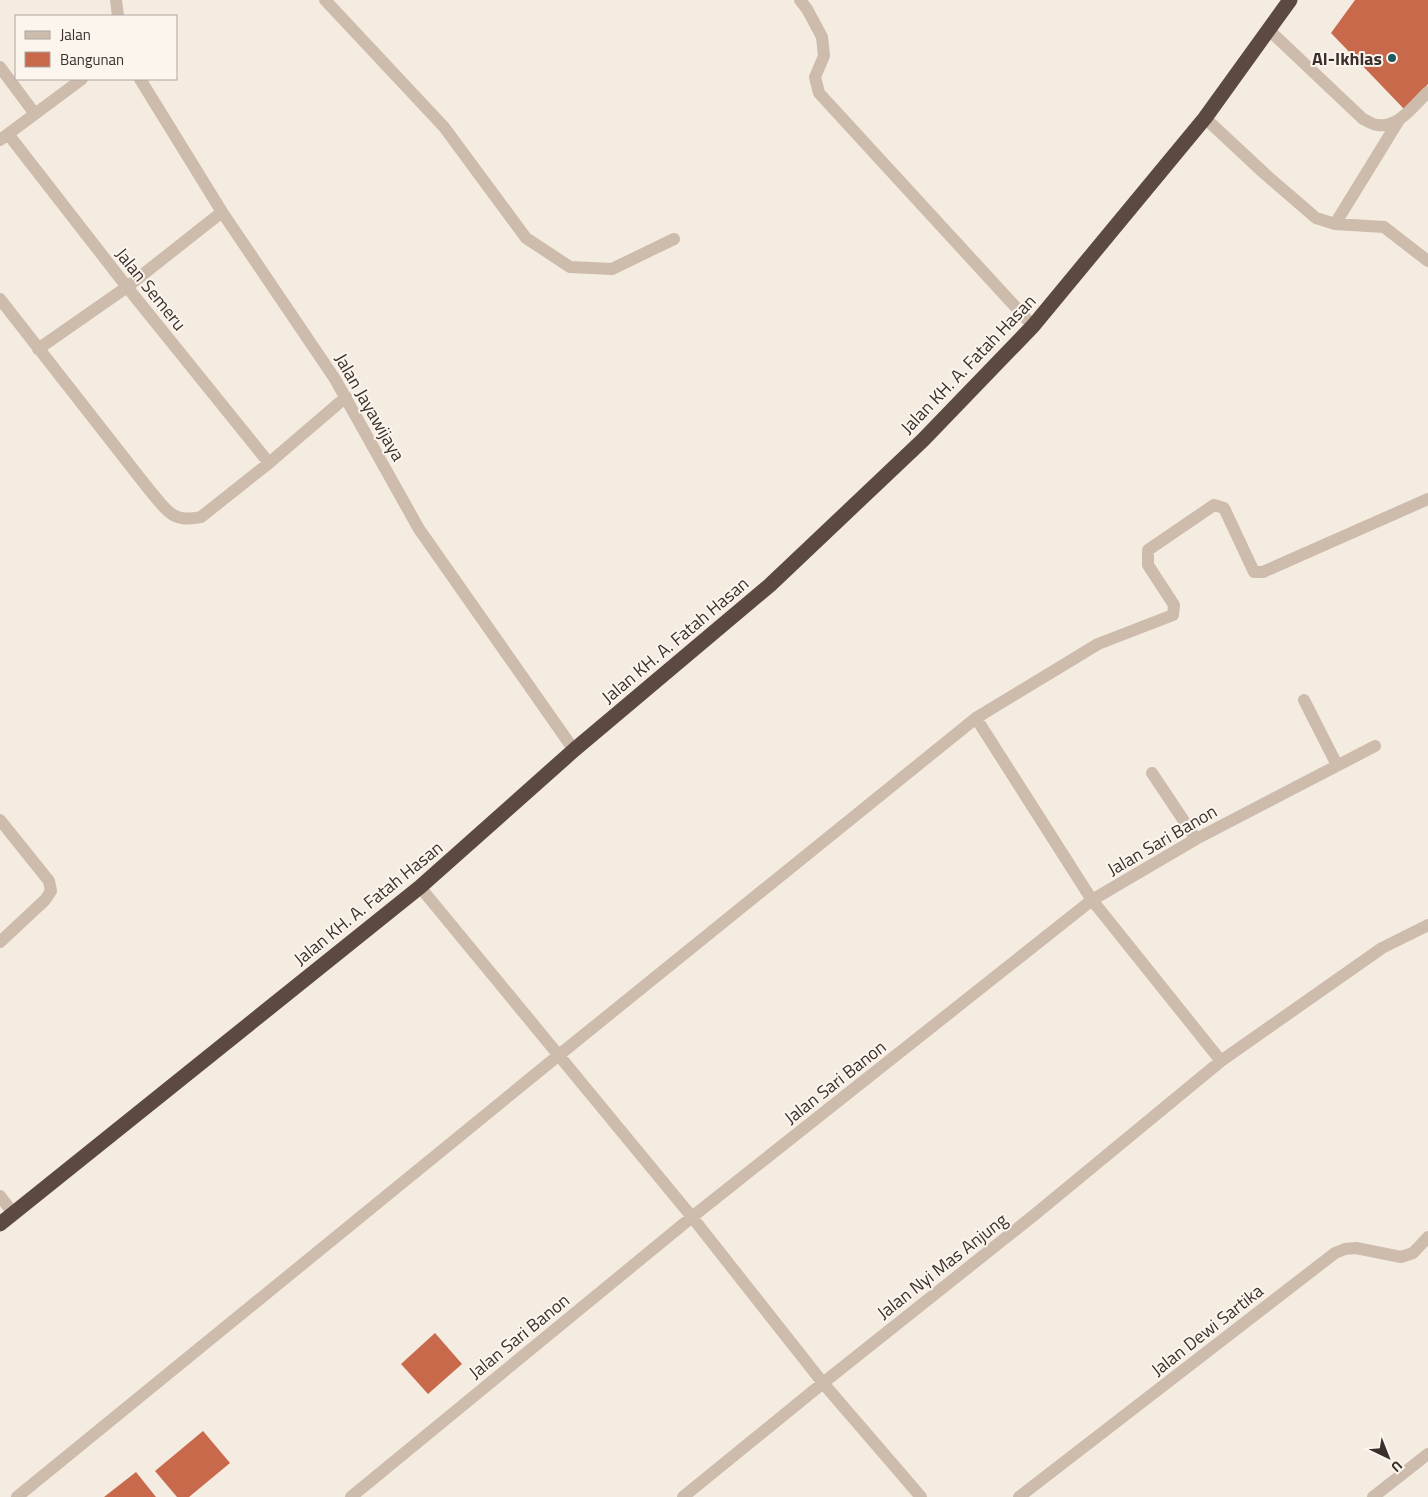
<svg xmlns="http://www.w3.org/2000/svg" width="1428" height="1497" viewBox="0 0 1428 1497" font-family="'Titillium Web',sans-serif">
  <rect width="100%" height="100%" fill="#f4ebe1"/>
  <path fill="#c8694b" d="M1355,0H1428V84L1405,110L1331,33Z
    M435,1333L462,1364L428,1394L401,1364Z
    M203,1431L230,1463L189,1497H177L155,1471Z
    M136,1472L156,1497H104Z"/>
  <g fill="none" stroke-linecap="round" stroke-linejoin="round">
    <path stroke="#cdbbac" stroke-width="12" d="M116,0L118,16
      M325,0L444,127L526,238L570,267L612,269L674,239
      M800,0L807,9L822,37L824,56L815,77L819,93L1033,326
      M1269,30L1363,119C1368,121 1373,125 1378,125C1399,128 1415,104 1428,92
      M0,67L35,114
      M140,79L222,212L335,379L419,529L574,750
      M1205,118L1265,174L1316,218L1335,224L1384,227L1428,261
      M8,134L127,287L269,463
      M0,140L82,79
      M1335,224L1399,120
      M0,299L147,487C165,508 171,524 201,517L269,463L346,397
      M38,349L127,287L222,212
      M1304,700L1337,765
      M976,718L1092,900L1221,1061
      M1152,773L1196,839
      M0,820L49,881L51,891L45,900L0,942
      M420,887L692,1217L823,1383L921,1497
      M0,1196L13,1213
      M17,1497L559,1055L976,718L1098,644L1173,615L1174,605L1148,565V550L1214,505L1224,508L1254,572H1263L1428,499
      M351,1497L692,1217L1092,900L1196,839L1375,746
      M683,1497L823,1383L1033,1216L1221,1061L1382,948L1428,925
      M1019,1497L1335,1253L1345,1249L1356,1248L1401,1257L1413,1253L1428,1237
      M1373,1497L1428,1454"/>
    <path stroke="#5c4a42" stroke-width="15" d="M0,1224L420,887L574,750L770,585L923,440L1033,326L1205,118L1290,0"/>
  </g>
  <circle fill="#1f5a5e" stroke="#fbf5ee" stroke-width="2" cx="1392" cy="58" r="5"/>
  <g text-anchor="middle" dominant-baseline="central" stroke-width="4" stroke-linejoin="round" paint-order="stroke">
    <g font-size="18" font-weight="bold" fill="#3b302b" stroke="#fbf5ee" text-anchor="end">
      <text x="1382" y="58">Al-Ikhlas</text>
    </g>
    <g font-size="18" fill="#3b302b" stroke="#fbf5ee">
      <text transform="translate(151 289) rotate(51)">Jalan Semeru</text>
      <text transform="translate(968 364) rotate(-46)">Jalan KH. A. Fatah Hasan</text>
      <text transform="translate(370 407) rotate(60)">Jalan Jayawijaya</text>
      <text transform="translate(675 640) rotate(-40)">Jalan KH. A. Fatah Hasan</text>
      <text transform="translate(1162 840) rotate(-30)">Jalan Sari Banon</text>
      <text transform="translate(368 903) rotate(-39)">Jalan KH. A. Fatah Hasan</text>
      <text transform="translate(835 1082) rotate(-38)">Jalan Sari Banon</text>
      <text transform="translate(942 1266) rotate(-38)">Jalan Nyi Mas Anjung</text>
      <text transform="translate(1207 1330) rotate(-38)">Jalan Dewi Sartika</text>
      <text transform="translate(519 1336) rotate(-39)">Jalan Sari Banon</text>
    </g>
  </g>
  <rect x="15" y="15" width="162" height="65" fill="#fbf5ee" stroke="#aea6a0"/>
  <rect x="25" y="31" width="25" height="8" fill="#cdbbac" stroke="#aea6a0"/>
  <text x="60" y="40" font-size="15" fill="#3b302b">Jalan</text>
  <rect x="25" y="52" width="25" height="15" fill="#c8694b" stroke="#aea6a0"/>
  <text x="60" y="65" font-size="15" fill="#3b302b">Bangunan</text>
  <g transform="translate(1388 1457) rotate(137)" stroke="#fbf5ee" stroke-width="4" paint-order="stroke">
  <path d="M0-4L9 19L0 12L-9 19Z" fill="#3b302b"/>
  <text y="-8" font-size="14" font-weight="bold" text-anchor="middle" fill="#3b302b">U</text>
  </g>
</svg>
